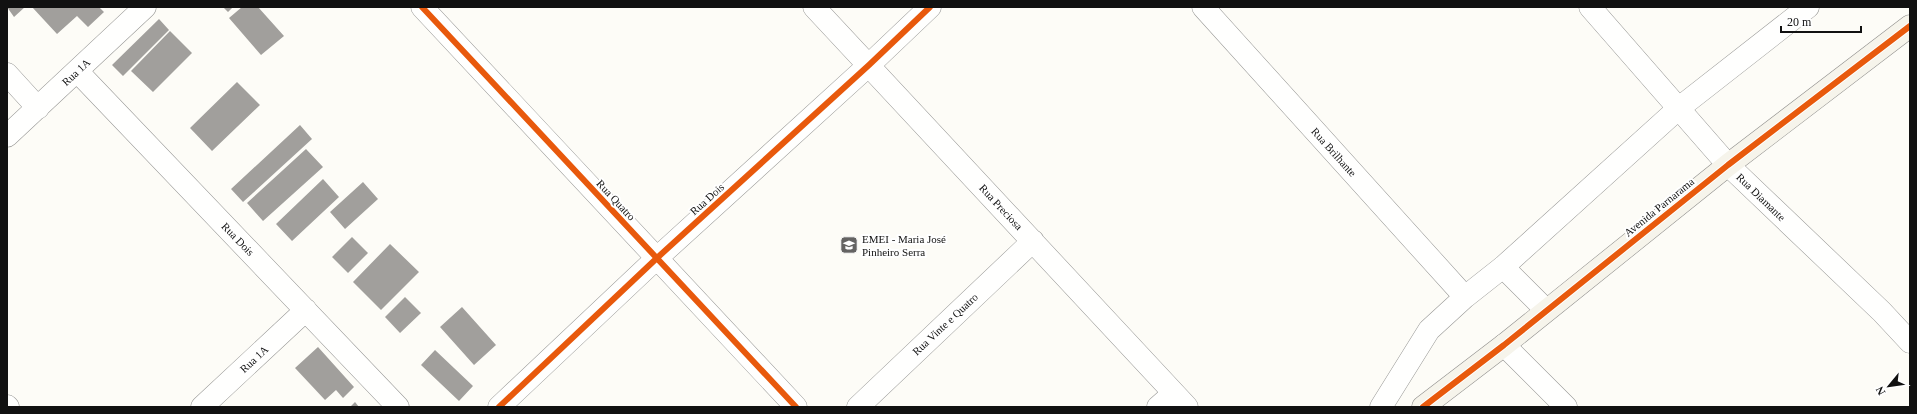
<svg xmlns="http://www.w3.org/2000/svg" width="1917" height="414" viewBox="0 0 1917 414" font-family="'Times New Roman',serif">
  <rect width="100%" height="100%" fill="#fdfcf7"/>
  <path fill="#a19f9c" d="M7,7H25L14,17Z
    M32,7H99L104,12L88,27L77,16L57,34Z
    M223,7H233L228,12Z
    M242,7H258L284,36L261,55L229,18Z
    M159,19L169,30L123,76L112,65Z
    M170,31L192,53L153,92L131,71Z
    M237,82L260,105L212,151L190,128Z
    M300,125L312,139L243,202L231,189Z
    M306,149L323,167L263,221L247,203Z
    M323,179L339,197L292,241L276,224Z
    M363,182L378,199L345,229L330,212Z
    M352,237L368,253L348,273L332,257Z
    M390,244L419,272L381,310L353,282Z
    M405,297L421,313L400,333L385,317Z
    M462,307L496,345L474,365L440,327Z
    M318,347L354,387L343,398L336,390L325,400L295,368Z
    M435,350L473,386L459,401L421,365Z
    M355,402L359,407H350Z"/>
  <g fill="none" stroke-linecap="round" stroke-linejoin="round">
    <defs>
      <path id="street" d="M422,7L796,407
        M814,7L1187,407
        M1203,7L1465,297
        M1590,7L1728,165L1882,312L1910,342
        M77,71L398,407
        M7,74L38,108
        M7,136L145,7
        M1503,267L1546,310
        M1504,345L1566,407
        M7,406L8,407
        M202,407L306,310
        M499,407L657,258L869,65L930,7
        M858,407L1033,241
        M1158,407L1174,393
        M1381,407L1429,330L1465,297L1503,267L1679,108L1808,7"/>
      <path id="secondary" d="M1423,407L1504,345L1728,165L1910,26"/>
    </defs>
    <use href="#street" stroke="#979795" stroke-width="23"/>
    <use href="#secondary" stroke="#8e8d8b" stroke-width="23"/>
    <use href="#street" stroke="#fffffe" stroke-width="22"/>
    <use href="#secondary" stroke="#f6f4eb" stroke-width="22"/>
    <defs>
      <path id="cycleway" d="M422,7L796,407
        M499,407L657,258L869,65L930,7
        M1423,407L1504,345L1728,165L1910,26"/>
    </defs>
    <use href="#cycleway" stroke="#fff" stroke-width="8"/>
    <use href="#cycleway" stroke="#e8590c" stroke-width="6"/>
  </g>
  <defs>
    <symbol id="school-square" viewBox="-11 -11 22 22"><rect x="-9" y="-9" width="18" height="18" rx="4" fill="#646362" stroke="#fff"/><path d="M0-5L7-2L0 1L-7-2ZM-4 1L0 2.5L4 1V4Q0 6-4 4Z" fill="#fff"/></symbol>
  </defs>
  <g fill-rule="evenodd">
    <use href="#school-square" x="839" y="235" width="20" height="20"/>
  </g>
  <g text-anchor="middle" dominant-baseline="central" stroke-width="4" stroke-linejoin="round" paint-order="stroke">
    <g font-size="11" fill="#111" stroke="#fff">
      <text transform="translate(76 72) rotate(-43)">Rua 1A</text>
      <text transform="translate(1334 152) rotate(48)">Rua Brilhante</text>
      <text transform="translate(1761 197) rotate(44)">Rua Diamante</text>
      <text transform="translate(707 199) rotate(-42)">Rua Dois</text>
      <text transform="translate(616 200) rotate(47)">Rua Quatro</text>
      <text transform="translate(1001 207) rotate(47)">Rua Preciosa</text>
      <text transform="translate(1659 207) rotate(-39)">Avenida Parnarama</text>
      <text transform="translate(238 239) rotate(46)">Rua Dois</text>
      <text transform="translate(945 324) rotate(-43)">Rua Vinte e Quatro</text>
      <text transform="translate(254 359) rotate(-43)">Rua 1A</text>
    </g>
    <g font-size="11" fill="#111" stroke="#fff" text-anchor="start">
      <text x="862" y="239">EMEI - Maria José<tspan x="862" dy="13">Pinheiro Serra</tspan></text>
    </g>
  </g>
  <rect width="1917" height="414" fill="none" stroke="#111111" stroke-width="16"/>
  <g transform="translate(1889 386) rotate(241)" stroke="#ffffff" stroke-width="3" paint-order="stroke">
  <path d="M0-3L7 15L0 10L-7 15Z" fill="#111111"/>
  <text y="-6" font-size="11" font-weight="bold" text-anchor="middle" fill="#111111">N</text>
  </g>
  <path d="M1781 26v6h80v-6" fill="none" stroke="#111111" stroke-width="2"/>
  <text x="1787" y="26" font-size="12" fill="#111111" stroke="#ffffff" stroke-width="3" paint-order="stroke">20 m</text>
</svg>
